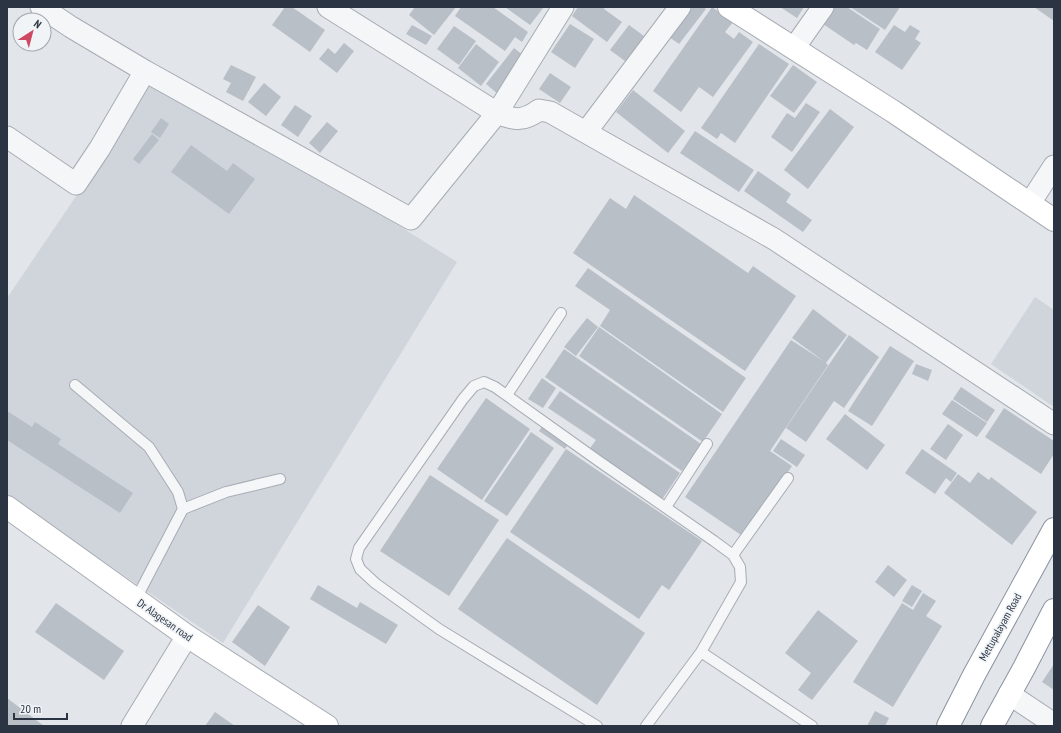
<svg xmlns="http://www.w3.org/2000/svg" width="1061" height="733" viewBox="0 0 1061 733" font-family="'PT Sans Narrow',sans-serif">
  <rect width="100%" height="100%" fill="#e2e5ea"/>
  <path fill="#d0d5dc" d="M152,72L457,262L223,643L7,496V298L142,99Z
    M1035,297L1054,310V407L991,364Z"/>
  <path fill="#b9bfc7" d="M285,7H292L325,30L310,52L272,25Z
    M415,7H456L434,35L409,15Z
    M461,7H493L528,32L522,42L515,37L505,51L455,16Z
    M505,7H544L530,25Z
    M578,7H605L604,9L622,22L607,42L572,16Z
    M685,7H703L706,9L679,44L665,34Z
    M712,7L733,22L725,32L734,39L739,32L753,42L713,97L699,87L681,112L653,91Z
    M780,7H804L797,18Z
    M835,7H847L880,29L867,50L856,43L854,45L823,24Z
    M850,7H900L885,30Z
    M1034,7H1054V21Z
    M570,24L594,39L575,68L551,52Z
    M412,25L432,36L426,45L406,34Z
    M629,25L648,39L629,64L610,50Z
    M894,25L905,32L910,25L920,31L915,39L921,43L902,70L875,52Z
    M454,26L476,41L459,65L437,49Z
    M344,43L354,51L337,73L319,59L328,48L335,54Z
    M476,44L499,62L481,86L458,68Z
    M759,44L789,64L735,143L721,133L717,139L701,128Z
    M514,48L528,59L499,95L486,84Z
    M231,65L256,77L243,101L226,92L231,83L223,79Z
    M793,65L817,82L794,113L770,96Z
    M550,73L571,87L560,103L539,89Z
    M264,83L281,97L266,116L248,102Z
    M633,90L685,131L668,153L616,112Z
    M806,103L820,112L792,152L771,137L787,113L795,118Z
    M295,105L312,116L298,137L281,125Z
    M830,109L854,127L808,189L784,170Z
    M161,118L169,124L160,138L151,132Z
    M327,122L338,131L320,153L309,143Z
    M695,131L754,170L739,192L680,153Z
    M152,134L159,140L139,164L133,159Z
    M191,145L227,171L233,163L255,179L229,214L171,172Z
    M758,171L791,194L786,202L812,220L803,232L744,191Z
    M634,195L748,273L753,266L796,296L745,371L573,253L610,198L626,209Z
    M588,268L746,378L723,412L600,326L610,310L575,286Z
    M813,309L847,335L826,363L828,365L770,451L792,466L744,537L685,497L791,340L825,362L792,338Z
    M587,318L598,327L576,356L564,347Z
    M599,327L722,414L703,442L579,356Z
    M849,335L879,357L844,408L834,401L806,442L786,428Z
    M890,346L914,361L872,426L848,411Z
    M564,349L701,444L682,471L545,377Z
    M916,364L932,370L928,381L912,374Z
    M542,378L556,388L543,408L528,399Z
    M961,387L995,410L987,422L953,399Z
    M560,391L680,473L661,501L588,451L596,440L548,408Z
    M486,398L530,429L482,500L437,469Z
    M952,400L987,423L977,437L942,414Z
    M1004,408L1054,441V454L1041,474L985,437Z
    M7,411L32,427L35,422L61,439L58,444L133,493L120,513L7,440Z
    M845,414L885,445L867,470L826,439Z
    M544,424L569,442L565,449L539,431Z
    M948,424L963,435L946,460L930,449Z
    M531,432L554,448L507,516L484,501Z
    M781,439L805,455L797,467L773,451Z
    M566,449L702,541L669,590L662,585L639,619L510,532Z
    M922,449L957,473L951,482L946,478L935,494L905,473Z
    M978,472L989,480L991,477L1037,512L1012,545L944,493L958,474L970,483Z
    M430,475L499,520L449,596L380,551Z
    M507,538L645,633L597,705L458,609Z
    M888,565L907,580L894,597L875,582Z
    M318,585L357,608L360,602L398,625L386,644L310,599Z
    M912,585L922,591L912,607L902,601Z
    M923,593L936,601L926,616L942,626L893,707L853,682L902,603L913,610Z
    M56,603L124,651L104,680L35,632Z
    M258,605L290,627L265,666L232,642Z
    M818,610L858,641L812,700L798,690L811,673L785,653Z
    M1054,664V690L1042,682Z
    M7,698L44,726H9L7,724Z
    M875,711L889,718L885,726H867Z
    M215,712L235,726H205Z"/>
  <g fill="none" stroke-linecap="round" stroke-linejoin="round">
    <defs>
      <path id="lane" d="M75,385L149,447L178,492L183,509L136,599
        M507,395L561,313
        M666,507L707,444
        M183,509L226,492L280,479
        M733,555L788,478
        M701,652L812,726
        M597,726L439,629L375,583L360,569L356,559L359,548L463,399L474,386L484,382L495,387L600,462L714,541L733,555L740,567L741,582L701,652L646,726"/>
      <path id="street" d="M41,7L71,27L145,71L411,219L497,113L563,7
        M328,7L497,113C514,120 523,122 539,110L550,112L774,239L1054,424
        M794,48L823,7
        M586,132L680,7
        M7,137L76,184L100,148L145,71
        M1030,203L1054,166
        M1009,694L1054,724
        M132,726L187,636"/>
      <path id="secondary" d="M729,7L894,112L1054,220
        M7,507L187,636L327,726"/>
      <path id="highway" d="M948,726L974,675L1054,529
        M992,726L1024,668L1054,610"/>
    </defs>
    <use href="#lane" stroke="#a7acb4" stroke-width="12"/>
    <use href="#street" stroke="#a7acb4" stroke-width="23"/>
    <use href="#secondary" stroke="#a7acb4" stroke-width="24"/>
    <use href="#highway" stroke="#8993a0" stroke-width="24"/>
    <use href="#lane" stroke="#f4f6f8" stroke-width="10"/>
    <use href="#street" stroke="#f4f6f8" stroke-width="21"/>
    <use href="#secondary" stroke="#fff" stroke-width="22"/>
    <use href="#highway" stroke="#fff" stroke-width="22"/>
  </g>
  <g text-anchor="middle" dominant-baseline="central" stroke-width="3.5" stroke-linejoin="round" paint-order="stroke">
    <g font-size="11" fill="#2a3442" stroke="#f1f4f7">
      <text transform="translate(165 620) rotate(35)">Dr Alagesan road</text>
      <text transform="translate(1000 627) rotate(-61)">Mettupalayam Road</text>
    </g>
  </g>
  <rect width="1061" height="733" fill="none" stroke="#2a3442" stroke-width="16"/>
  <g transform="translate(32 32) rotate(36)"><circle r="19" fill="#f1f4f7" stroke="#a1a7af"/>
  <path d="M0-3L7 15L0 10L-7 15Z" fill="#cd4962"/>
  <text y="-6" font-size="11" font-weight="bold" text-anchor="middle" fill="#2a3442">N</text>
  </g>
  <path d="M14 713v6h53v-6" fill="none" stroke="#2a3442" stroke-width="2"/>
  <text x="20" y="713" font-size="12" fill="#2a3442" stroke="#f1f4f7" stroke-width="3" paint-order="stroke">20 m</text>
</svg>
